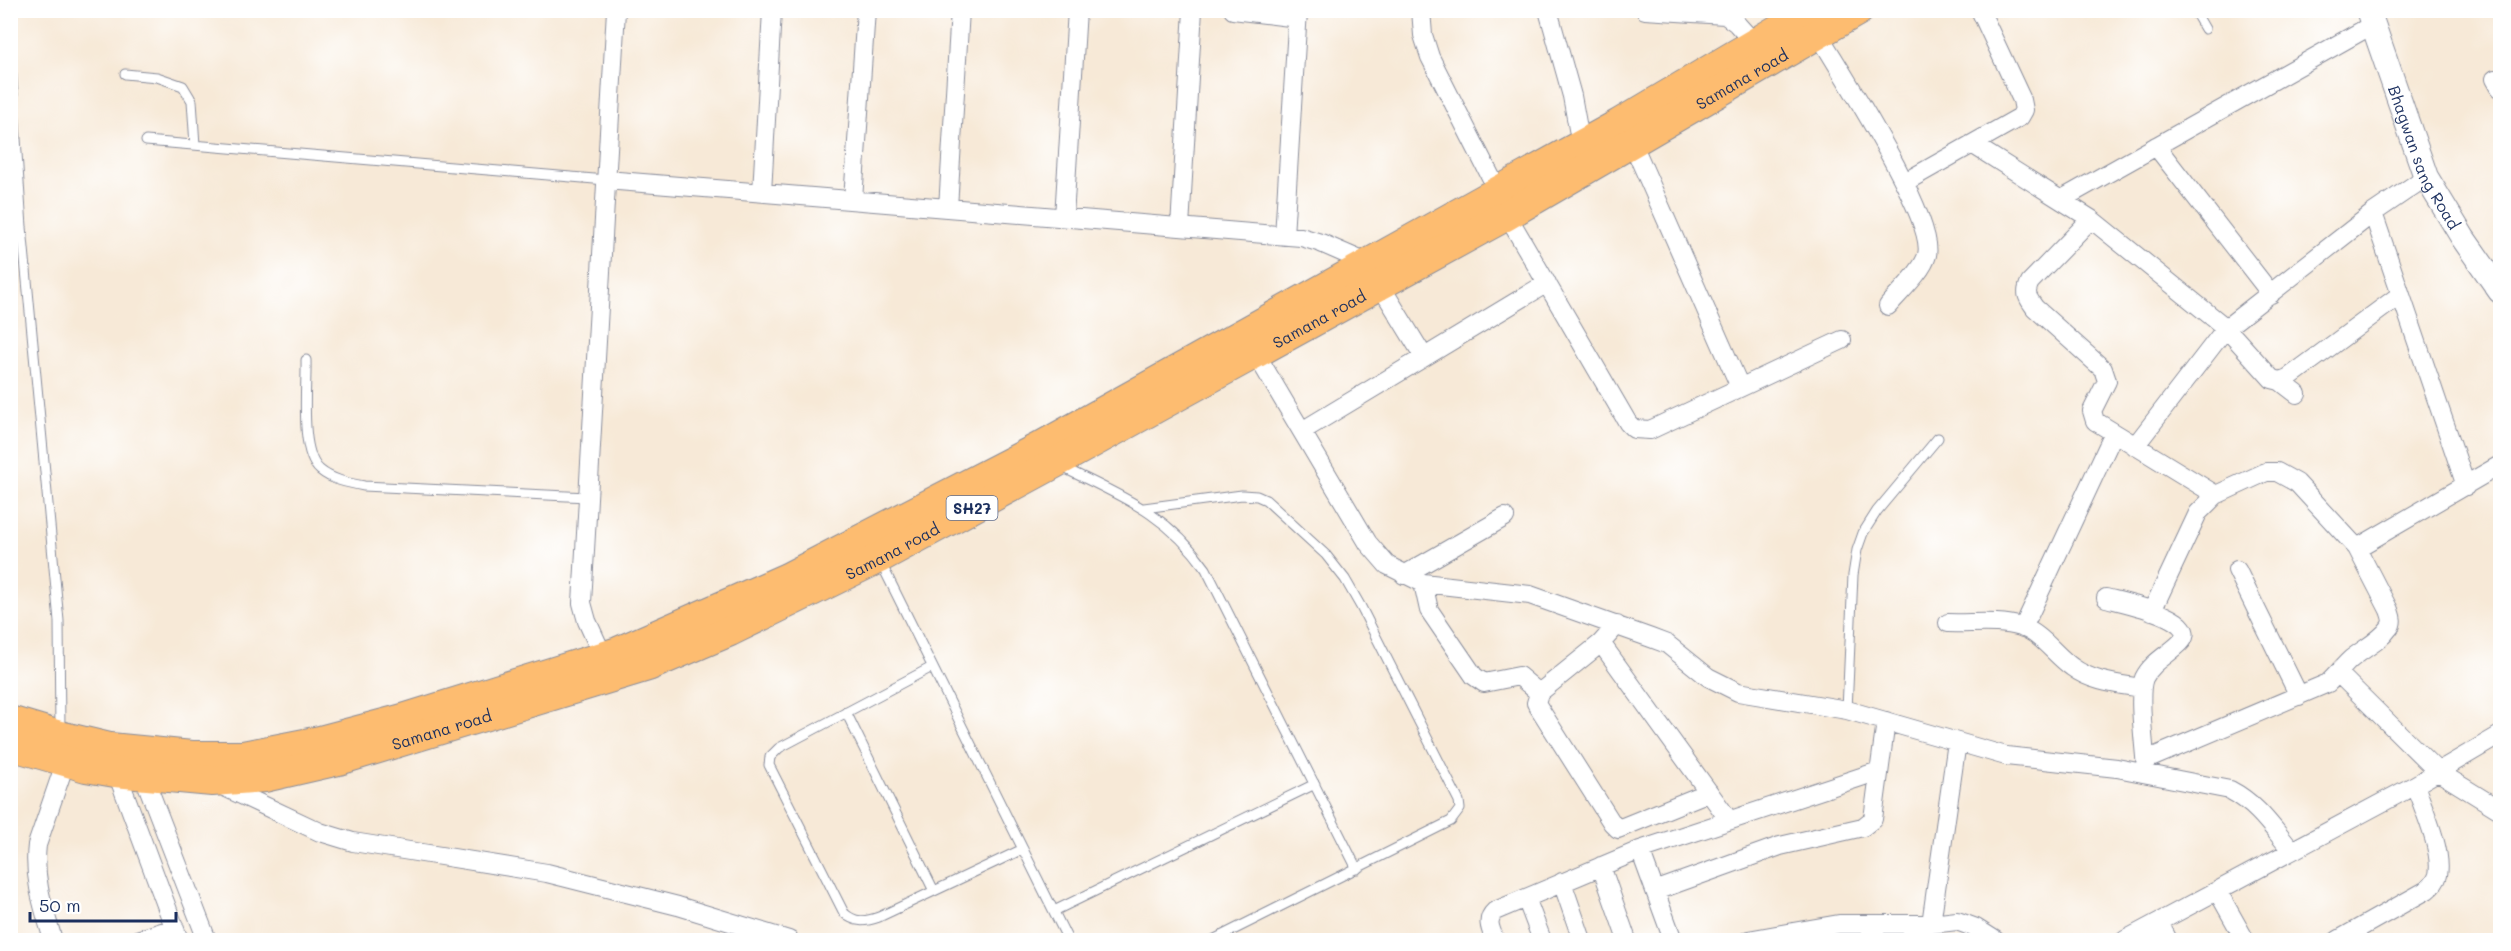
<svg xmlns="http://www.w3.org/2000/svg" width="2511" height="951" viewBox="0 0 2511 951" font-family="Mali,sans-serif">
  <rect width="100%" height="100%" fill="#fff"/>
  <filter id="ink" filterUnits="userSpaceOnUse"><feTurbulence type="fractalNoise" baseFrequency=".0167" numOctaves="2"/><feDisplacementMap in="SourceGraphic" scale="12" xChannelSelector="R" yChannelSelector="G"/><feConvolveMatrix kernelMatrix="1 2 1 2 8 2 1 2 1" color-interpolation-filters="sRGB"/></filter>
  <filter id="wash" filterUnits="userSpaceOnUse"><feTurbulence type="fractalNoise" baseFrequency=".008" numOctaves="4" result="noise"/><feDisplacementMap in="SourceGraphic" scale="24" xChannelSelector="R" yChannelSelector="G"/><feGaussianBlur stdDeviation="1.35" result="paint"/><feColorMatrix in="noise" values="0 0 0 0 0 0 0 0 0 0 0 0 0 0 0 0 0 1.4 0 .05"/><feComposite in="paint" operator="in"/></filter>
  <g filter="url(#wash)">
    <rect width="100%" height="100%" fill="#f7e9d7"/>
  </g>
  <g filter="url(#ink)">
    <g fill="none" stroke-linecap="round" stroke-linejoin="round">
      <defs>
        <path id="service" d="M2194,10L2205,29
          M10,49L22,227L59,621L60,732
          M125,74L157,77L183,86L192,101L195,145
          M146,141L606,180
          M306,360C307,387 299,452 320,470C332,480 348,483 364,486L587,497
          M1060,466C1120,496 1166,512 1206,569L1357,869
          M1144,508L1242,495L1257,496L1266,500L1326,555L1345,579L1361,607L1459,801L1460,809L1451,821L1213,940
          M880,561L1068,940
          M932,667L779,748L770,757L769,765L844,913C855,923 865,922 879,917L1023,849
          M1847,710L1853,575L1857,550L1863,533L1877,511L1938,438
          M846,712L934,891
          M1054,911L1315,784"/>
        <path id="minor" d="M1233,10L1298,18
          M1421,10L1423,35L1430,57L1498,191
          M1548,10L1572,96L1581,145
          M1645,10L1725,15L1736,23L1755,44
          M1819,35C1842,74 1936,219 1927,255C1923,271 1899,293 1888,306
          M2495,79L2500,88
          M1632,142L1740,387
          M1972,144L2091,219L2226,328L2272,379L2280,381L2288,378L2400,295
          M2156,146L2271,294
          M606,180L1301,237L1321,243L1367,263
          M1905,182L2020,117L2024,110L2022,100L1980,10
          M762,193L772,10
          M2062,199L2372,25
          M853,200L866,10
          M948,208L960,10
          M2373,213L2466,486
          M1507,215L1628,423L1634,429L1650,430L1842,340
          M1064,217L1077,10
          M2091,219L2030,282C2024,294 2028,298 2035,308L2103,369L2107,381L2092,411L2095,421L2216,495
          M1180,227L1193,10
          M1284,236L1298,10
          M1380,285L1424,357
          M1256,354L1368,543L1387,565L1423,583L1530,595L1651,638L1667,644L1708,677L1738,692L1847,710L2006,756L2117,768L2230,790C2257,804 2272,827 2291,850
          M2280,381L2297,394
          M1302,431L1547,283
          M2135,446L2226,328L2373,213L2426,177
          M2357,548L2500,465
          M2237,570L2299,696
          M1404,575L1505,517
          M1423,583L1429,610L1474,676L1484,683L1519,676L1539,693
          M2106,598C2120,602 2205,618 2180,643C2168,655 2152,662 2144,678C2137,695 2145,748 2146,770
          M1948,623C1971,624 1999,620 2021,627C2041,633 2055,655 2072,667C2092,682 2117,684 2141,688
          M1617,625L1601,643L1539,693L1536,703L1612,823L1618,829L1709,792
          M2023,628L2114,433
          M1601,643L1729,820
          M603,656L587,621L582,603L616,10
          M2339,674L2437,771L2500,810
          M2146,760L2328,683C2337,675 2343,666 2351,659C2363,649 2380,641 2389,628C2394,622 2391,616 2389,610L2357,548L2297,483L2277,472H2266L2216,495L2198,513L2152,611
          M114,765L179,940
          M141,769L207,940
          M218,784L320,832L353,842L547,873L678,906L789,940
          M1640,850L1673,940
          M1601,866L1627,940
          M1562,882L1582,940
          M1655,891L1780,846L1863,827L1873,819L1886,721
          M2218,892L2245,940
          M1526,898L1542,940
          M2159,923L2168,940
          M1931,924L1957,742
          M53,940C44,909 33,879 37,845L69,752
          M137,940L174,928
          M1495,940C1491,930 1485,920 1495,911L1640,850L1879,771
          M1748,940L1839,924H1931L1957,921L1976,928L1995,940
          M2125,940L2415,785L2500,735
          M2338,940L2427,890C2432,886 2436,882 2438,875C2443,851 2423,808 2415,785"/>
        <g id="tertiary">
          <path id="s1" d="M2368,10L2426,177L2463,238L2500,291"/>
        </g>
        <g id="primary">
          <path d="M10,721L60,736L110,748L192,756H243L320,741L403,719L618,652L787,578L1040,447L1619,124L1811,10"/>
          <path id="s2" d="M10,745L86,767L115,772L212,781L265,777L339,760L648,666L730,631L879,558L1055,463L1507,215L1859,10"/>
        </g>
      </defs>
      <use href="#service" stroke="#898c9a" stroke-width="11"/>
      <use href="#minor" stroke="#898c9a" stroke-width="20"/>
      <use href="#tertiary" stroke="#898c9a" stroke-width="26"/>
      <use href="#primary" stroke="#898c9a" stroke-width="32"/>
      <use href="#service" stroke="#fff" stroke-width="9"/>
      <use href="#minor" stroke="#fff" stroke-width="18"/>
      <use href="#tertiary" stroke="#fff" stroke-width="24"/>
      <use href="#primary" stroke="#fdbc6f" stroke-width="30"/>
    </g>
  </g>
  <g text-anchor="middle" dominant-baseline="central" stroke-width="6" stroke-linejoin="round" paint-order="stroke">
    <rect fill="#fff" stroke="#5f6d8e" stroke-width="1.5" x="946.5" y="496" width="51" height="24" rx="4.5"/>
    <g font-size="15" font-weight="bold" fill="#1b2f5e">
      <text x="972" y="508">SH27</text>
    </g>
    <g font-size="16" fill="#1b2f5e" stroke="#fff">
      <text stroke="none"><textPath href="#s2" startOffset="1900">Samana road</textPath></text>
      <text stroke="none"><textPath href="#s1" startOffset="158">Bhagwan sang Road</textPath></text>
      <text stroke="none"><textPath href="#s2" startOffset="1414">Samana road</textPath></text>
      <text stroke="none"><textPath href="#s2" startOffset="928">Samana road</textPath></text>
      <text stroke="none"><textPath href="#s2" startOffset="442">Samana road</textPath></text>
    </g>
  </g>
  <rect width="2511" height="951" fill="none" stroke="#fff" stroke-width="36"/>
  <path d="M30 912v9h146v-9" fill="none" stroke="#1b2f5e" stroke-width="3"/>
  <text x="39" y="912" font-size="18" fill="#1b2f5e" stroke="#ffffff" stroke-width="4.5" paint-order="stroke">50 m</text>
</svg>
